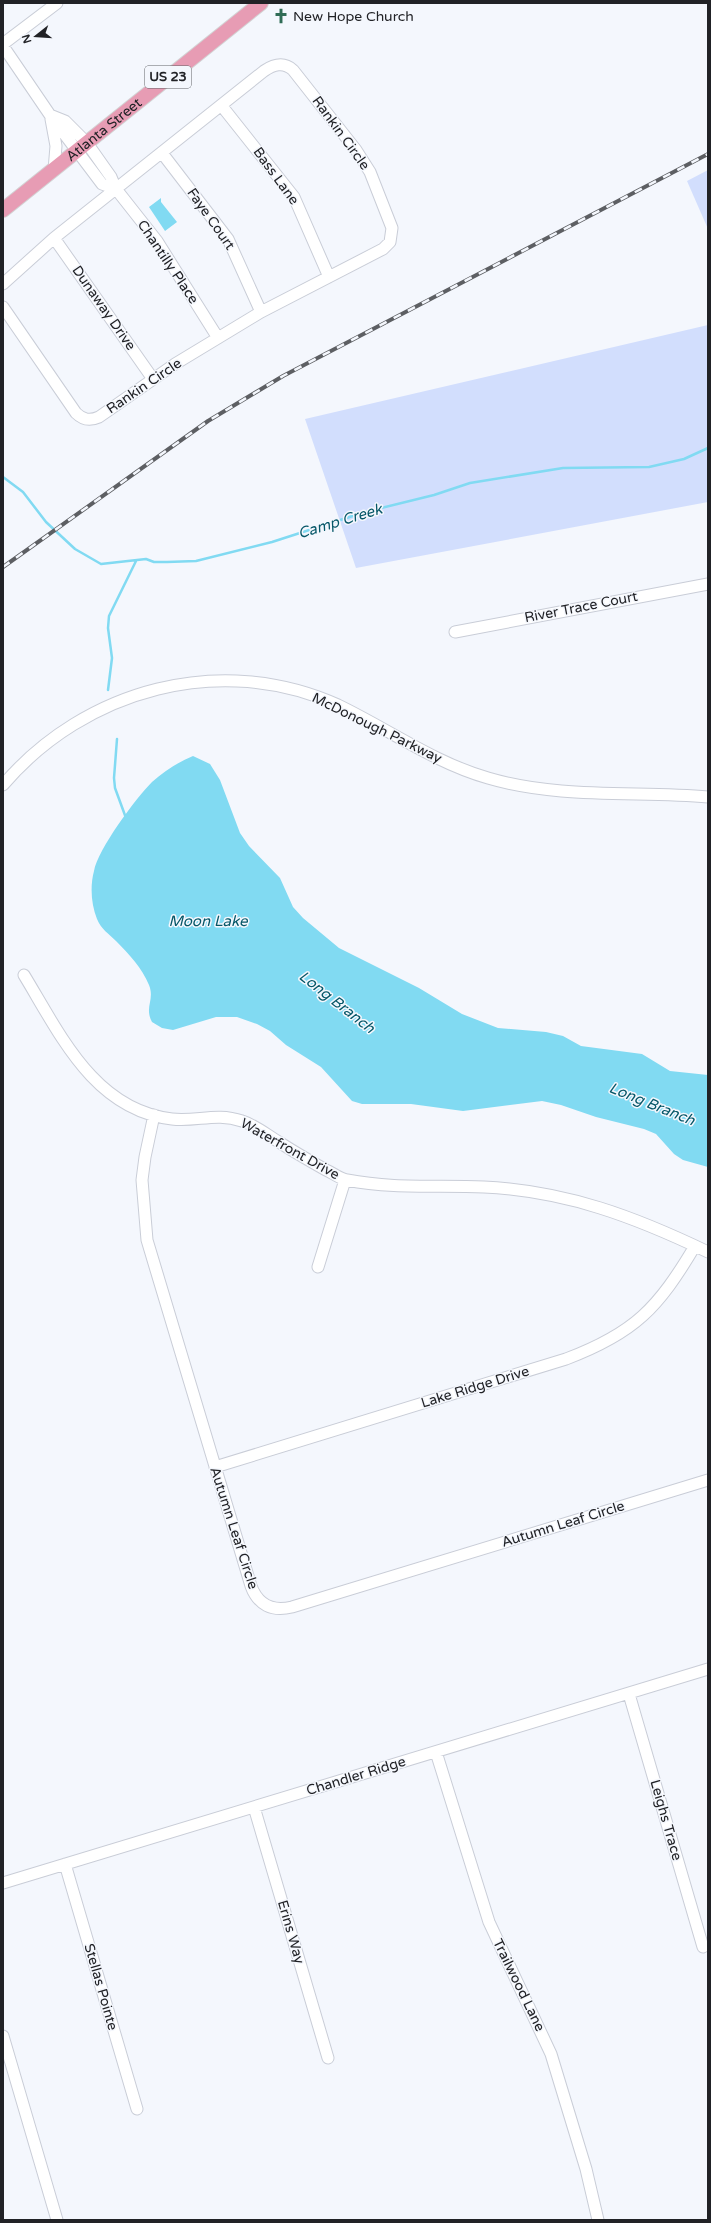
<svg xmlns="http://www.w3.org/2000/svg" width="711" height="2223" viewBox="0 0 711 2223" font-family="'Varela Round',sans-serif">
  <rect width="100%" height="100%" fill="#f4f7fd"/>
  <path fill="#d2defd" d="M708,170V229L687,181Z
    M708,325V502L356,568L305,419Z"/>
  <path fill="#81daf2" d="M161,198V202L177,222L165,231L149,207Z
    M193,756L210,764L220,780L240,833L249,846L280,878L293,907L303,918L339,948L419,988L462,1014L498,1028L546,1032L563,1036L581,1046L642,1054L670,1071L708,1075V1167L683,1160L674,1154L656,1134L644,1129L596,1117L561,1105L542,1101L463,1111L411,1104H362L352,1101L321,1067L286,1045L270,1031L257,1024L237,1017H216L173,1030L162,1028L152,1022C144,1007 155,1000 149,985C142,968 129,954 116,941C109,934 101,929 97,919C91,904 90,886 94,871C98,849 136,798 152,782C165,771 178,762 193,756Z"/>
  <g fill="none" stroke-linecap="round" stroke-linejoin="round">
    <path stroke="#81daf2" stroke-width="2.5" d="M3,477L23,492L46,522L75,549L101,564L146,559L154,562H167L196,561L272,542L365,512L434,495L470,483L563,468L649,467L684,459L708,448
      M108,690L112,658L108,628L109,616L136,561
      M117,739L114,778L115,788L126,818"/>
    <defs>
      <path id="minor" d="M3,44L57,3
        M3,46L50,115L102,184L116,189
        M221,105L294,197L329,277
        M50,115L65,121L87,143L111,177L116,189L157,241L218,338
        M51,119L56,146L54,170
        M162,153L228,239L261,312
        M54,238L153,379
        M3,284L54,238L264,71C273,65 283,61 293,70L356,150L370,172L392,228L390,242L383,249L261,312L175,364L99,417C90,421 83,420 76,413L3,307
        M455,632L708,584
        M3,785C85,689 221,652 338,705C388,729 435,763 488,778C559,799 636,791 708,797
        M24,975C60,1034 94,1110 172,1119C197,1122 216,1112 242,1121C255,1125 267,1135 279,1142C294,1152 310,1161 326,1170C333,1173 340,1179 347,1180C393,1189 438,1185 484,1187C567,1191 635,1217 708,1252
        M154,1115L145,1157L142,1180L147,1240L251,1586C258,1605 272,1612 292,1607L708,1480
        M318,1267L345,1180
        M215,1467L566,1359C635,1333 658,1308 695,1246
        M629,1694L703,1947
        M436,1752L489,1922L551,2054L586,2169L598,2220
        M254,1807L328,2058
        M65,1864L137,2109
        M3,1883L708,1669
        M3,2036L57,2220"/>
      <g id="major">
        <path id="s1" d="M3,210L261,3"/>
      </g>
    </defs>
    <use href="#minor" stroke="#c9cdd7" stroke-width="13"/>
    <use href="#major" stroke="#d3d3d4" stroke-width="16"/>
    <use href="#minor" stroke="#fff" stroke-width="11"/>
    <use href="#major" stroke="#e79cb4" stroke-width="14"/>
    <defs>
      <path id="rail" d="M3,567L208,421L283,376L708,154"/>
    </defs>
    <use href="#rail" stroke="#5d5f63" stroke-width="4"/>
    <use href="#rail" stroke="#f4f7fd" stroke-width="2.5" stroke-dasharray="8" stroke-linecap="butt"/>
  </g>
  <defs>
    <symbol id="church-bare" viewBox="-9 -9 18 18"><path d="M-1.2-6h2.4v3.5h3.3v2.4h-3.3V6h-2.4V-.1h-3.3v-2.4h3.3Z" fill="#306c56" stroke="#f4f7fd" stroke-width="2.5" paint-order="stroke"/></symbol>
  </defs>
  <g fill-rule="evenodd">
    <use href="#church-bare" x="270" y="5" width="22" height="22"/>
  </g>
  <g text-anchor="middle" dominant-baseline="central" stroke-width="3" stroke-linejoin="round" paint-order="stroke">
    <rect fill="#f4f7fd" stroke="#606266" stroke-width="1" x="145" y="66" width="46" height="22" rx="3"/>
    <g font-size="13" font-weight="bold" fill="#212226">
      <text x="168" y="77">US 23</text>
    </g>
    <g font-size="14" fill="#212226" stroke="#f4f7fd" text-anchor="start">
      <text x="293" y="16">New Hope Church</text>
    </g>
    <g font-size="14" fill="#212226" stroke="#f4f7fd">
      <text stroke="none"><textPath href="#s1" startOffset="129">Atlanta Street</textPath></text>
      <text transform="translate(341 133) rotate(54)">Rankin Circle</text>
      <text transform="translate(276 176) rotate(54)">Bass Lane</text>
      <text transform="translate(211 219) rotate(55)">Faye Court</text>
      <text transform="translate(168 262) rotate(56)">Chantilly Place</text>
      <text transform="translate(104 308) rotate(55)">Dunaway Drive</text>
      <text transform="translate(144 386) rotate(-34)">Rankin Circle</text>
      <text transform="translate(581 607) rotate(-11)">River Trace Court</text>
      <text transform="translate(377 728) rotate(26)">McDonough Parkway</text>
      <text transform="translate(290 1149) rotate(29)">Waterfront Drive</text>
      <text transform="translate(475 1387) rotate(-17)">Lake Ridge Drive</text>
      <text transform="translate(563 1524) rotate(-17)">Autumn Leaf Circle</text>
      <text transform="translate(234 1528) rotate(72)">Autumn Leaf Circle</text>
      <text transform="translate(356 1776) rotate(-17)">Chandler Ridge</text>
      <text transform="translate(666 1820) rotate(74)">Leighs Trace</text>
      <text transform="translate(291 1932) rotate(74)">Erins Way</text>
      <text transform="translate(519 1985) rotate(64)">Trailwood Lane</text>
      <text transform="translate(101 1987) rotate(74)">Stellas Pointe</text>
    </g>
    <g font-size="15" font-style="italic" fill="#065768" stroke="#f4f7fd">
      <text transform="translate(340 521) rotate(-17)">Camp Creek</text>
      <text x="208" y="921">Moon Lake</text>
      <text transform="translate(337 1002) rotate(38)">Long Branch</text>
      <text transform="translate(652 1104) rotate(22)">Long Branch</text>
    </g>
  </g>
  <rect width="711" height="2223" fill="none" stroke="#212226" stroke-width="8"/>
  <g transform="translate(36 36) rotate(253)" stroke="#f4f7fd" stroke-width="3" paint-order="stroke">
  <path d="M0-3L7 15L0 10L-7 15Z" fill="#212226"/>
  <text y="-6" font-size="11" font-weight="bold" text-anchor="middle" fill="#212226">N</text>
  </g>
</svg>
